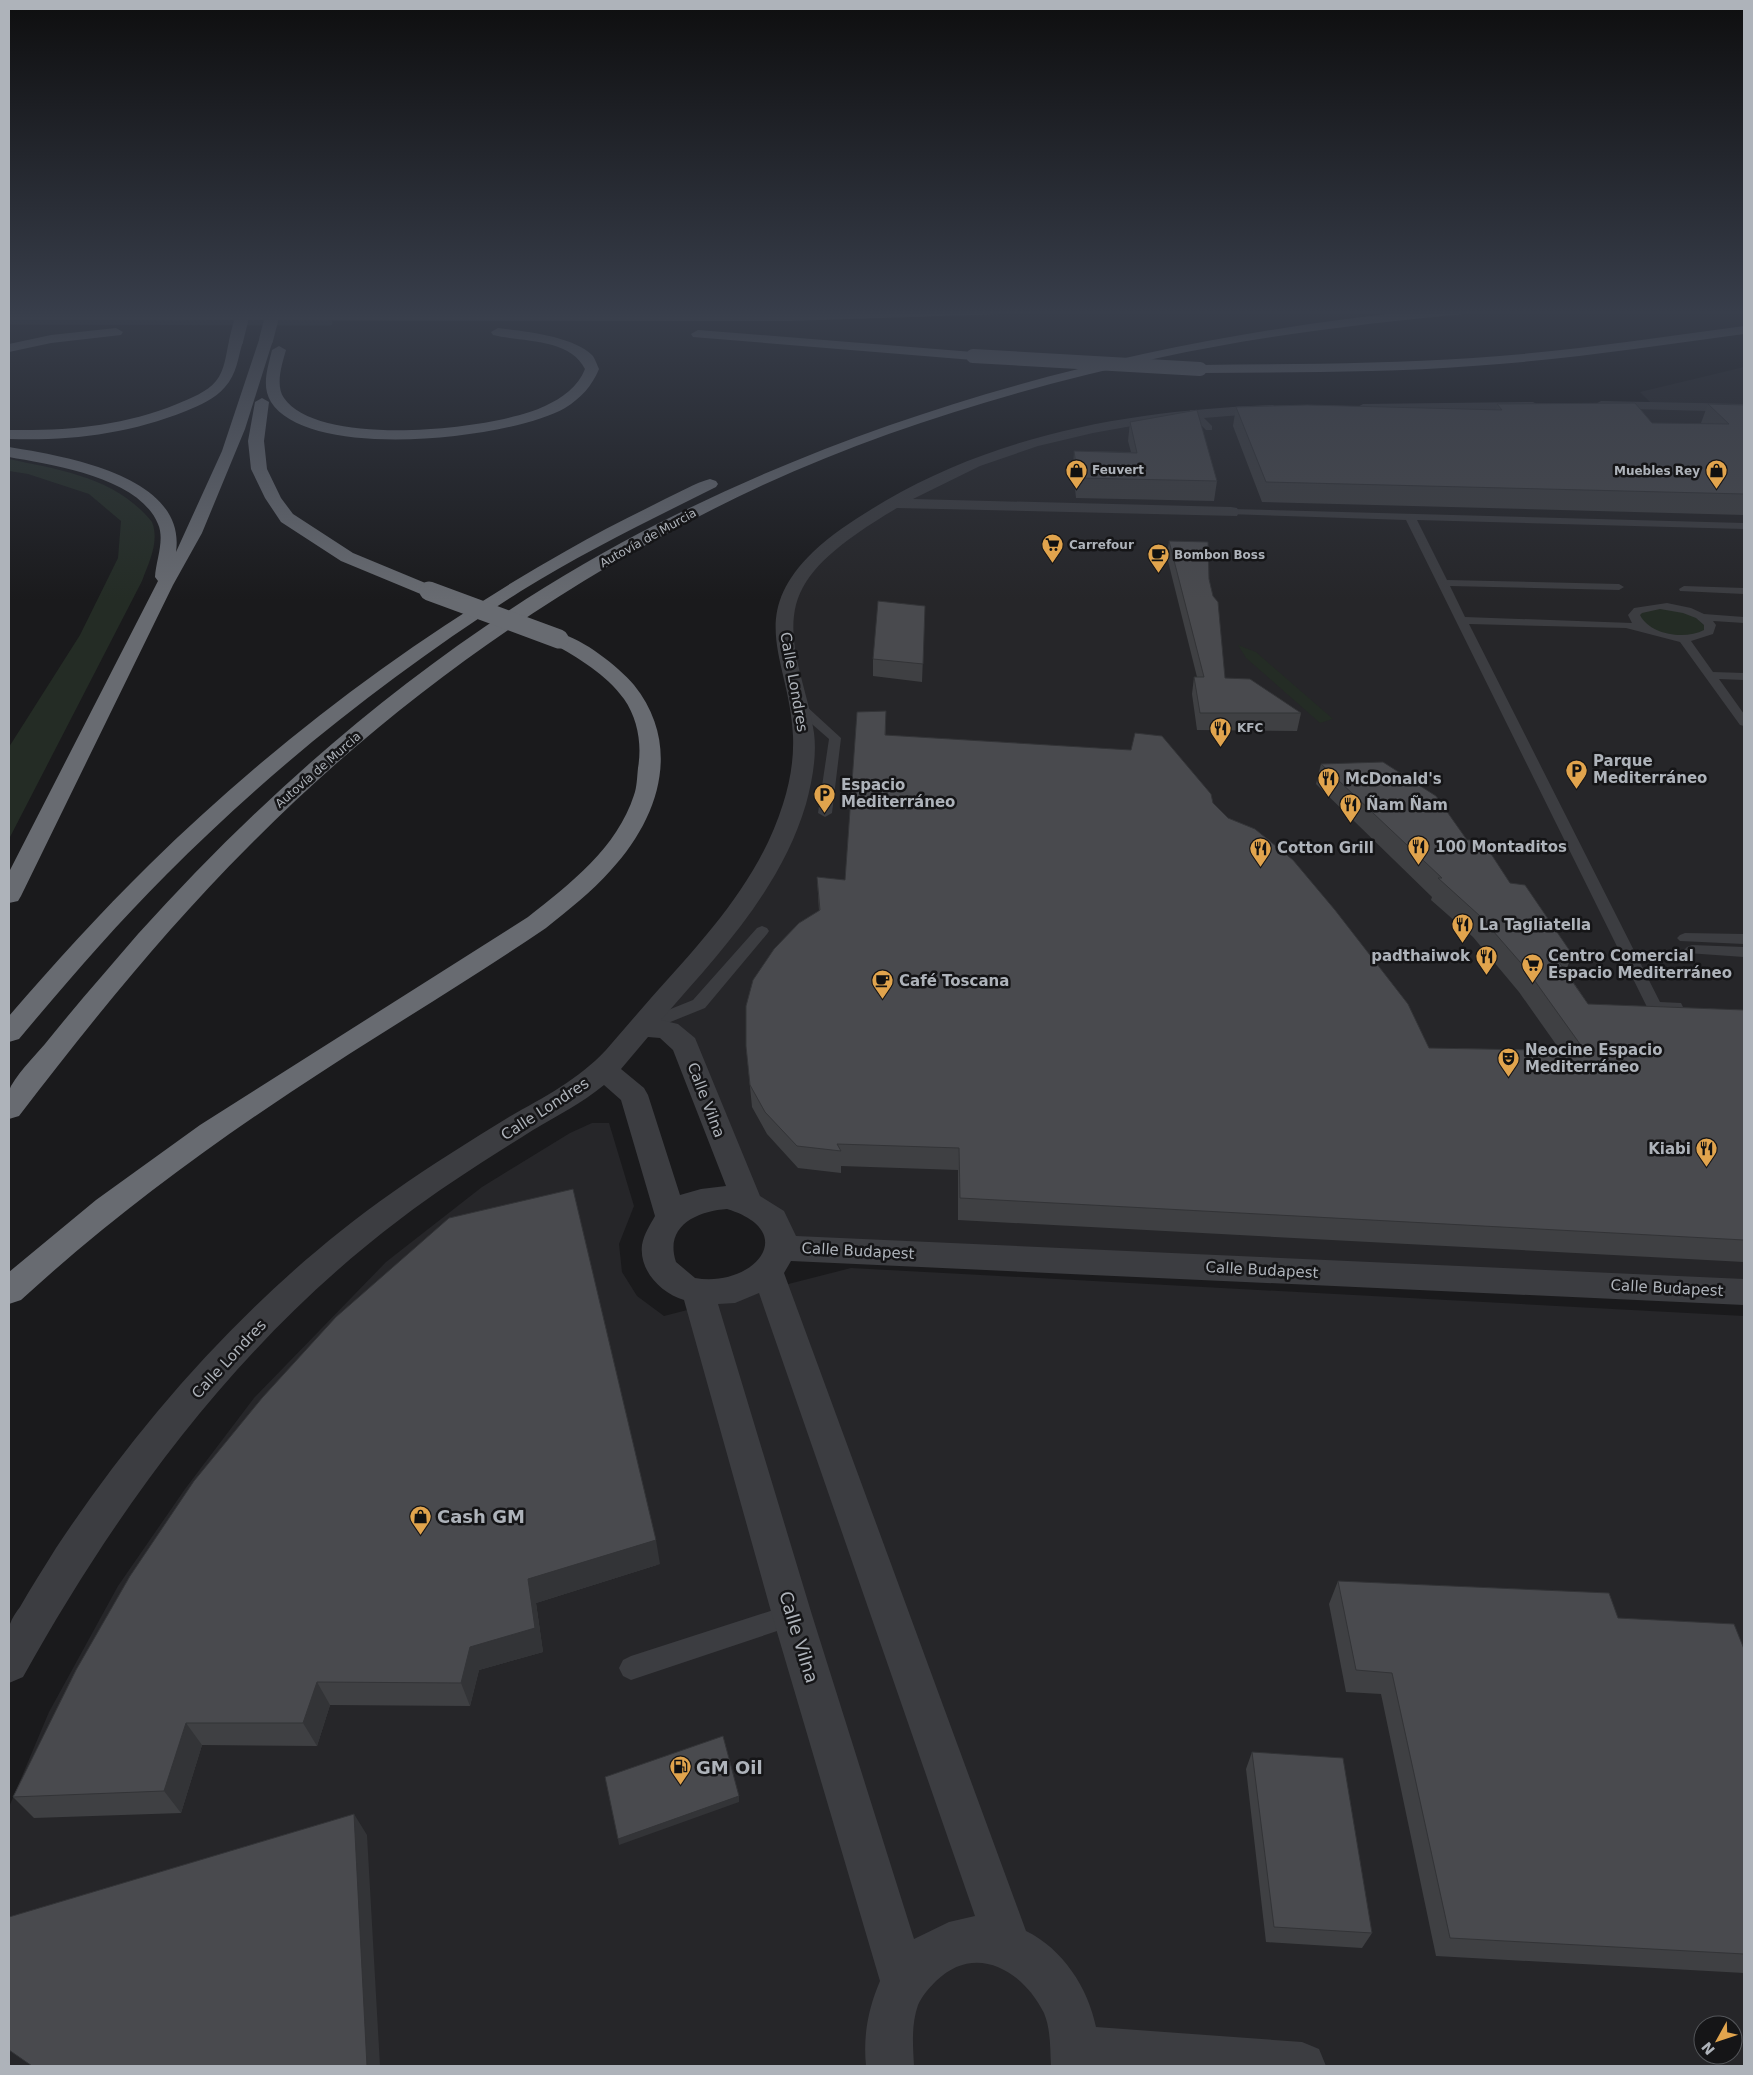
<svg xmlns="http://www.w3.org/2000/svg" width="1753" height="2075" viewBox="0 0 1753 2075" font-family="'DejaVu Sans',sans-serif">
  <rect width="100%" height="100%" fill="#1a1a1c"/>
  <path fill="#262629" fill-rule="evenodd" d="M1744,367V1292L804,1249L761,1207L685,1045L641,1027L706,953L796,798L788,601L824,551L939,479L1047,439L1169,414L1653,405L1640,392Z
    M592,1123H609L634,1206L619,1244L622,1272L637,1296L664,1316L851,1268L1744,1316V2066H9V1807L49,1712L118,1586L185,1489L254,1398L386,1262L482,1187L570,1133ZM1703,2025H1733V2055H1703Z"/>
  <path fill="#242c25" d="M9,459C55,469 107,476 142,511C145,514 150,519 152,522C160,542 148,564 142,581L9,839V747L80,635L118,558L121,521L89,494L28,474L9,471Z
    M1643,607L1688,611L1710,630L1688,638L1650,631L1636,611Z
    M1238,645L1256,652L1333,719L1320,723L1246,658Z"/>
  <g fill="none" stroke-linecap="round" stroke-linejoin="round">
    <path stroke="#333c41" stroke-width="5" d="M9,322L330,323"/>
    <path fill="#3c3d41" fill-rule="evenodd" d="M1190,410H1196L1212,426V430H1206L1190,414Z
      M1231,509L1744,523V529L1417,520L1447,580L1619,584L1624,587L1619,590L1450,586L1465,617L1632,623L1628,615L1634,608L1667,603L1691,608L1704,614L1744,617V623L1713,621L1716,625L1713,634L1691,641L1713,672L1744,673V680L1719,679L1744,714V726L1740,725L1680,642L1626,628L1469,624L1660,1002L1681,1003L1683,1007L1681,1011H1649L1647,1007L1406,520L1228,514V510ZM1660,609L1683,613L1696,618L1704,625V630C1685,640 1650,635 1640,615L1642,613Z
      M1684,586L1744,588V594L1680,591L1679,589Z
      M801,704L805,705L841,738L832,813L825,817L818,813L829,739L797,711L795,708L797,705Z
      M762,926L767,928L769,931L767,934L705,1008L648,1031H636L634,1027L636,1023L693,1000L757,928Z
      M1685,933L1744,934V944L1680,941L1677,938L1680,935Z
      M1692,945L1744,947V957L1687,953L1684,950L1687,947Z
      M792,1604L800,1607L804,1615L800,1623L792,1626L631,1680L623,1676L619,1668L623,1660L631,1656Z"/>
    <path fill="#3c3d41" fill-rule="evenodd" d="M1601,401L1744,404V412L1596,408L1594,405Z
      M1533,402L1540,406L1538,409L1363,412L1356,408L1363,404Z
      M1273,405L1280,409L1278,412L1154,422L1093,433L1038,446L980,466L913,499L1231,507L1237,508L1239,512L1237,516L897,508C867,526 825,552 806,582C776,628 808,685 814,733C817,756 812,782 806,804C781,889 718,955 661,1020L678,1024L695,1038L760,1196L784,1211L796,1236L1744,1279V1305L791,1261L784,1273L1026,1931C1063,1949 1088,1988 1096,2027L1302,2042L1319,2049L1326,2066H1051C1050,2049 1051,2030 1044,2013C1023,1971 976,1942 936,1981C929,1988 922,1996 918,2005C911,2025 913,2046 914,2066H866C863,2036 868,2009 880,1981L772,1615L684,1300C661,1293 639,1271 642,1245C644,1234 650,1225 655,1216L621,1100L604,1085C582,1103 557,1116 533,1130C487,1159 442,1187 399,1220C239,1341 120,1503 23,1677L9,1683C9,1667 5,1638 10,1624C12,1618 16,1612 20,1607C31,1587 44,1568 56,1548C146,1412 259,1286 393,1192C431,1165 470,1141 509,1117C544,1097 578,1080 606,1050C621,1033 636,1015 651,998C704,939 759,881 783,804C790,782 794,759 793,736C790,661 745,618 813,552C834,532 860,516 885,501C1003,432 1138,410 1273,405ZM648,1037L660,1038L673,1050L726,1186L701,1189L680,1195L648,1095L644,1088L621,1069ZM727,1209C802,1232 753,1288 695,1278L676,1262C664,1226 697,1211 727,1209ZM759,1293L975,1916L949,1922L914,1939L812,1615L718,1304L735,1303Z"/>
    <path fill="#686b71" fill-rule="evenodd" d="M914,309H1042L1036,313L789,321L9,320V312L789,313Z
      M1435,309H1481L1475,313C1369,323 1262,335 1158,358C1023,388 889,427 763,485C572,574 397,696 249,846C165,930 91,1022 19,1116L9,1119C9,1109 6,1095 11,1086C21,1069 37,1054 49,1039C78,1003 108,969 138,934C286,769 463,622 661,522C903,400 1166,335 1435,309Z
      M1744,326V334C1654,346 1564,360 1473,366C1382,373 1291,372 1200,373L1193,369L1200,365C1291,364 1382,364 1473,358C1564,352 1654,338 1744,326Z
      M116,328L123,332L121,335L51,343L9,352V344L51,335Z
      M498,328C524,331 573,336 592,355C595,358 597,365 599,369C592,386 581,398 565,408C511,439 309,462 271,402C261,386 268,367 272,350L279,346L286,350C282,364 275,385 284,398C319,449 495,430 545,406C562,398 578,387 585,369C570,338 522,342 493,335L491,332Z
      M698,330L973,352L980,356L973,360L693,337L691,334Z
      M266,336L273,340L245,429L202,533L173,585L21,896L18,901L9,903V872L158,581L155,577C156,560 165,540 158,524C139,477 52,465 9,457V447C63,456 187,475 176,552L222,451L259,340Z
      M236,337L243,341C238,357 237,374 225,387C215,399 200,405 186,411C129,434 70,441 9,439V430C67,431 123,426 177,404C191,398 207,392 216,381C225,370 226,354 229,341Z
      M262,398L269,402L264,441L267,469L281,498L293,514L353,553L435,587L438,591L435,595H423L341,561L281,522L265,498L251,469L248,441L255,402Z
      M710,479L716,481L718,484L716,487C650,520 584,552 521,591C393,672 272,768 166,875C114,927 66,983 19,1039L9,1042V1016C54,964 100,913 149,865C273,743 414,637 566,551C598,532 632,516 665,499C680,492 695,483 710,479Z
      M559,633C583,639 618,666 634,685C682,745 660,817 611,870C592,892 568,910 546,928C462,985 375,1036 291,1092C196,1155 105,1223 21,1300L9,1304V1272L96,1200L200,1125L528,917C570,884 617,848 634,795C637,787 637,777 638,768C642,745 638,719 624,699C606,674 578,658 552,643L549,639L552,635Z"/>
    <path stroke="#686b71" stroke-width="14" d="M266,340L274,309
      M236,341L244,309
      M973,356L1200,369"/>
    <path stroke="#686b71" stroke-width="19" d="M429,591L559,639"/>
  </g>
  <path fill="#3f4043" d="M1497,404L1652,423L1702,424L1701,423L1708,404L1744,405V515L1262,502L1233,426L1236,407L1496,410Z
    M1130,422L1217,481L1214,501L1076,498L1073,470L1074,451L1131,452L1128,441Z
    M1169,541L1209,579L1225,678L1301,713L1297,731L1197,730L1192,694L1194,677H1197L1167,557Z
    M925,606L922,682L873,676V659Z
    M1321,764L1467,840L1510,883L1572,954L1566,971L1588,1004L1744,1010V1262L958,1220V1170L841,1166V1173L798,1168L767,1134L752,1107L746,1046L819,911L817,877L845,880L1213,803L1429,1048L1560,1050L1519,992L1473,937L1431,900L1432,897L1316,784Z
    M660,1564L536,1603L543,1652L479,1670L470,1706L330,1705L317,1746L202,1745L181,1813L34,1818L13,1797L76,1670Z
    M1338,1581L1618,1618L1744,1649V1973L1436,1956L1381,1694L1346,1692L1329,1604Z
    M1252,1752L1372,1933L1362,1948L1266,1942L1246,1769Z"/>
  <path fill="#333437" d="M886,711V731L885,756V735Z
    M656,1540L660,1564L536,1603L543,1652L479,1670L470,1706L461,1683L470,1647L528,1579Z
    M317,1682L330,1705L317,1746L303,1723Z
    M186,1723L202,1745L181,1813L164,1791Z
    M739,1796V1802L619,1845L618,1839Z
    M354,1814L367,1835L380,2066H367Z"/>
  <path fill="#494a4e" stroke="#333437" d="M1635,403L1652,423L1729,424L1708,404L1744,405V494L1266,482L1236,407L1307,405L1502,410L1497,404Z
    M1197,410L1217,481L1078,478L1074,451L1137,453L1130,422Z
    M1169,541L1208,542L1209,579L1213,596L1218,602L1225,678L1250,679L1301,713H1200L1194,677H1204Z
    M878,601L925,606L923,664L873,659Z
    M886,711L885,735L1131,750L1135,733L1162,736L1211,794L1213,803L1228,818L1255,829L1293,860L1335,910L1408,1004L1429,1048L1585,1051L1527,970L1480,916L1438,878H1442L1321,764L1383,762L1436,796L1467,840H1482L1510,883L1525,885L1572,954L1554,955L1588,1004L1744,1010V1240L960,1198L959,1148L837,1144L841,1151L797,1146L765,1112L750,1085L746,1046V1006L753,980L774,949L799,923L820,910L817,877L845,880L857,712Z
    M573,1189L656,1540L528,1579L535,1628L470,1647L461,1683L317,1682L303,1723H186L164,1791L13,1797L76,1670L130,1576L194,1481L262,1398L336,1317L449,1218Z
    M1338,1581L1609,1593L1618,1618L1734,1624L1744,1649V1954L1450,1938L1392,1673L1356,1670Z
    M723,1736L739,1796L618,1839L605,1777Z
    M1252,1752L1343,1758L1372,1933L1274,1927Z
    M354,1814L367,2066H32L9,2050V1917Z"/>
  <linearGradient id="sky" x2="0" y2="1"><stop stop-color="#0e0e0f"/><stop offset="0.52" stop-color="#383e4b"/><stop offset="1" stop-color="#383e4b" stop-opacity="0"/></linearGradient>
  <rect width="1753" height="600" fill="url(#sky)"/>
  <defs>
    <symbol id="shop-pin" viewBox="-11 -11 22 30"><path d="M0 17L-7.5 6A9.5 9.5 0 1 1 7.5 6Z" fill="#e1a44d" stroke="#151517"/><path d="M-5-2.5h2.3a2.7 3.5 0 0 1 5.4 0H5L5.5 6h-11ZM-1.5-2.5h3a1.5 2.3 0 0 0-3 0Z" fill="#111"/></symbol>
    <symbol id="supermarket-pin" viewBox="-11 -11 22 30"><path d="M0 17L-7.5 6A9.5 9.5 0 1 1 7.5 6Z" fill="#e1a44d" stroke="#151517"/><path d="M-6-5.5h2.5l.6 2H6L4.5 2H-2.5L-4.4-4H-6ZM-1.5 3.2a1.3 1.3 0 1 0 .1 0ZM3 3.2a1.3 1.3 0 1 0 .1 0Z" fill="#111"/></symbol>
    <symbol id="cafe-pin" viewBox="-11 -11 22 30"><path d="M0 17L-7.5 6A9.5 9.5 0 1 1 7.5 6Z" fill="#e1a44d" stroke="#151517"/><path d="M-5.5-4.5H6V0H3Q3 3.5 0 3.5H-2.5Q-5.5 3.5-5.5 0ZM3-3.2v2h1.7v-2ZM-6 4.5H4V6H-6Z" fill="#111"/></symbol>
    <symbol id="restaurant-pin" viewBox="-11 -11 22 30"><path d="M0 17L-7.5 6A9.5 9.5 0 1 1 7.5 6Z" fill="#e1a44d" stroke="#151517"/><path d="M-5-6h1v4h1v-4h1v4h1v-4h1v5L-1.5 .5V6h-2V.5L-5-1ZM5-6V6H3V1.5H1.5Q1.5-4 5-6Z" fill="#111"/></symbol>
    <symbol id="parking-pin" viewBox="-11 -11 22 30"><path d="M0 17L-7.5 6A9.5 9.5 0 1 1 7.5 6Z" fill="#e1a44d" stroke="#151517"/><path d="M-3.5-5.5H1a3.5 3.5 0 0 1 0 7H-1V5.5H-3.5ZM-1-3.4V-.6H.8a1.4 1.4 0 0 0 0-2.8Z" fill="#111"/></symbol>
    <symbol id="theatre-pin" viewBox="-11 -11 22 30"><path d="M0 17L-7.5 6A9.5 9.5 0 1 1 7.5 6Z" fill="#e1a44d" stroke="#151517"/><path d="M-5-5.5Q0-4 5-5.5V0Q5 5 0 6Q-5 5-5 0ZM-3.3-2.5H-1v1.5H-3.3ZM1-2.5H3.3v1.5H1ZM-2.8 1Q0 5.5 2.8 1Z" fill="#111"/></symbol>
    <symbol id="fuel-pin" viewBox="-11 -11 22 30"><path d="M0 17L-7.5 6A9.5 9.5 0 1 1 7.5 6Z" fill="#e1a44d" stroke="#151517"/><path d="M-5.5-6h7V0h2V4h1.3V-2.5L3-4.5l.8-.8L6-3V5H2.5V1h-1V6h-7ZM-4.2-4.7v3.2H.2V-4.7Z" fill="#111"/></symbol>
  </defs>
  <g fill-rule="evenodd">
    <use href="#shop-pin" x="1064" y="458" width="25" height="34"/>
    <use href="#shop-pin" x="1704" y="458" width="25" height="34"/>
    <use href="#supermarket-pin" x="1040" y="532" width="25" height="34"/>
    <use href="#cafe-pin" x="1146" y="542" width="25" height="34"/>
    <use href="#restaurant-pin" x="1208" y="716" width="25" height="34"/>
    <use href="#parking-pin" x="1564" y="758" width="25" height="34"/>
    <use href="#restaurant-pin" x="1316" y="766" width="25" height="34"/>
    <use href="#parking-pin" x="812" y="782" width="25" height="34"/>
    <use href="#restaurant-pin" x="1338" y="792" width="25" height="34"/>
    <use href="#restaurant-pin" x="1406" y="834" width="25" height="34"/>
    <use href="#restaurant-pin" x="1248" y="836" width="25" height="34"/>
    <use href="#restaurant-pin" x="1450" y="912" width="25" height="34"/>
    <use href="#restaurant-pin" x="1474" y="944" width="25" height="34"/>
    <use href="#supermarket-pin" x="1520" y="952" width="25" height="34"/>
    <use href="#cafe-pin" x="870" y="968" width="25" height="34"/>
    <use href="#theatre-pin" x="1496" y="1046" width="25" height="34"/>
    <use href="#restaurant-pin" x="1694" y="1136" width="25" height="34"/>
    <use href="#shop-pin" x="408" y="1504" width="25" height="34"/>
    <use href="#fuel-pin" x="668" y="1754" width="25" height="34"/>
  </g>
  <g text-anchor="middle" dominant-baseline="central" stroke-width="5" stroke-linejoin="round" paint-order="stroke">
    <g font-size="12" font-weight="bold" fill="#aeb3ba" stroke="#151517" text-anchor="start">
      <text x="1092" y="470">Feuvert</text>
      <text x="1700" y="471" text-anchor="end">Muebles Rey</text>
      <text x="1069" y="545">Carrefour</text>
      <text x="1174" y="555">Bombon Boss</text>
      <text x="1237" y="728">KFC</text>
    </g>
    <g font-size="12" fill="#aeb3ba" stroke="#151517">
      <text transform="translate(648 538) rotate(-29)">Autovía de Murcia</text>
      <text transform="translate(318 770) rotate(-41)">Autovía de Murcia</text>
    </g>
    <g font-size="15" fill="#aeb3ba" stroke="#151517">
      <text transform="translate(794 682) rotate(80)">Calle Londres</text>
      <text transform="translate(706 1100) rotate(69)">Calle Vilna</text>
      <text transform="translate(545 1109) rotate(-33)">Calle Londres</text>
      <text transform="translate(858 1251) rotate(3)">Calle Budapest</text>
      <text transform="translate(1262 1270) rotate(3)">Calle Budapest</text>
      <text transform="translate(1667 1288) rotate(3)">Calle Budapest</text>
      <text transform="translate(229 1359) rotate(-47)">Calle Londres</text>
    </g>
    <g font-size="15" font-weight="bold" fill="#aeb3ba" stroke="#151517" text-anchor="start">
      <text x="1593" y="761">Parque<tspan x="1593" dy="17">Mediterráneo</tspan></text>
      <text x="1345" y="779">McDonald's</text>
      <text x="841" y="785">Espacio<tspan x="841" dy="17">Mediterráneo</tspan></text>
      <text x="1366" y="805">Ñam Ñam</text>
      <text x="1435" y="847">100 Montaditos</text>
      <text x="1277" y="848">Cotton Grill</text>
      <text x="1479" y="925">La Tagliatella</text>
      <text x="1470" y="956" text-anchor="end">padthaiwok</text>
      <text x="1548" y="956">Centro Comercial<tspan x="1548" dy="17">Espacio Mediterráneo</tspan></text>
      <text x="899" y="981">Café Toscana</text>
      <text x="1525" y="1050">Neocine Espacio<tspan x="1525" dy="17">Mediterráneo</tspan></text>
      <text x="1691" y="1149" text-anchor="end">Kiabi</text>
    </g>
    <g font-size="18" font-weight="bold" fill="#aeb3ba" stroke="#151517" text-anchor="start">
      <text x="437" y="1516">Cash GM</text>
      <text x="696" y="1767">GM Oil</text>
    </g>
    <g font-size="18" fill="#aeb3ba" stroke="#151517">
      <text transform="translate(799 1637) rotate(73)">Calle Vilna</text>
    </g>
  </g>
  <rect width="1753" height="2075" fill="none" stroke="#aeb3ba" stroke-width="20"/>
  <g transform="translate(1718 2040) rotate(230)"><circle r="24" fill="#151517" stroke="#525458"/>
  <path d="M0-4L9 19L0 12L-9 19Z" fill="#e1a44d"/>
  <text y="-8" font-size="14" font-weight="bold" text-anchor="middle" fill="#aeb3ba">N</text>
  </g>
</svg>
